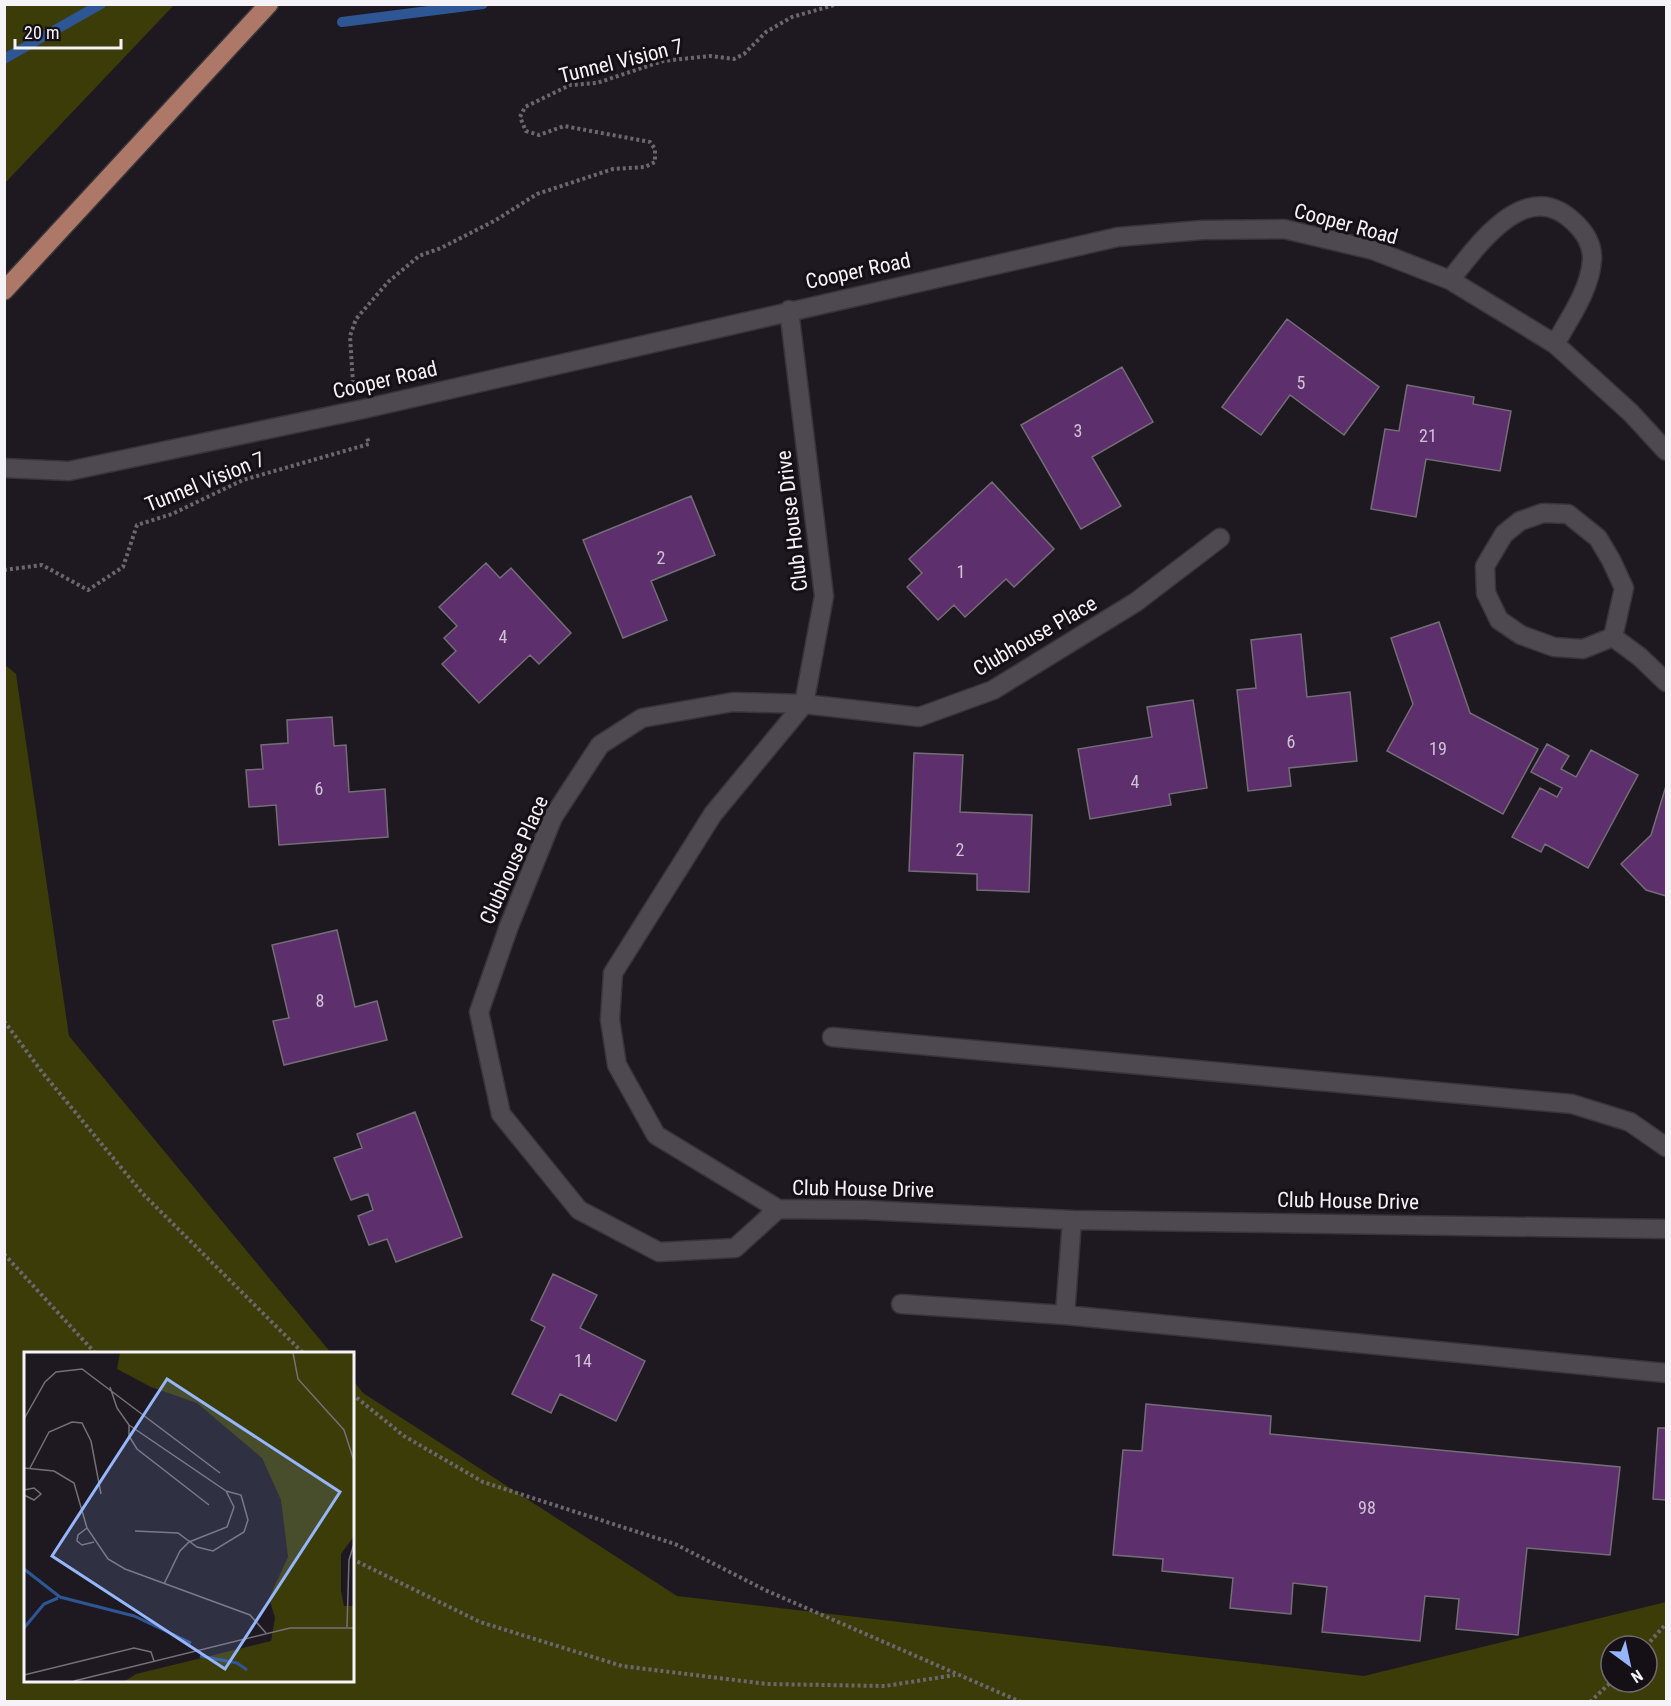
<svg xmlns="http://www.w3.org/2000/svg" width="1671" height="1706" viewBox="0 0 1671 1706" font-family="'Roboto Condensed',sans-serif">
  <rect width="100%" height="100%" fill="#1e1920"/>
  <path fill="#3b3c08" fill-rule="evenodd" d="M5,4L174,5L5,183L4,5Z
    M4,664L16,674L69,1036L331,1353L26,1354V1680H352L353,1380L363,1393L677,1596L1364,1676L1666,1602V1701H5ZM1611,1646H1647V1682H1611Z"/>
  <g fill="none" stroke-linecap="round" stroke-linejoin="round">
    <path stroke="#2e5694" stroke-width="10" d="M342,22L483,4
      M4,59L101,4"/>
  </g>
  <path fill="#5d306d" stroke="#736d76" stroke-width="1.5" d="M1287,319L1379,387L1344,435L1290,395L1261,435L1222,407Z
    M1122,367L1153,422L1092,457L1121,506L1081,529L1021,425Z
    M1407,385L1474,397L1473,404L1511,411L1500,471L1426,459L1416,517L1371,509L1385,429L1399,431Z
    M992,482L1054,549L1014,587L1006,579L965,617L954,605L938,620L907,587L922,573L909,559Z
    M691,496L715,555L651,581L667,620L623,638L583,540Z
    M486,563L500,578L511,568L571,633L539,664L530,655L479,703L442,664L456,651L444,638L457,626L439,607Z
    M1439,622L1470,713L1538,749L1503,814L1387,751L1413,704L1391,638Z
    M1301,634L1307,697L1350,692L1357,761L1289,768L1291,786L1248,791L1237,690L1256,688L1251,640Z
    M1193,700L1207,788L1169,794L1171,805L1090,819L1078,749L1152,737L1147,707Z
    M332,717L334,746L346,745L349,792L385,789L388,837L279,845L276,805L249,807L246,770L263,769L261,745L288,743L287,720Z
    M1547,744L1569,756L1561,769L1576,777L1591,750L1638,775L1588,868L1545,844L1541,852L1512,837L1540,788L1557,797L1562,788L1531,772Z
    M914,753L963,755L960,812L1032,815L1029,892L977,890V874L909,871Z
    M1666,786V896L1646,890L1621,864L1651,835Z
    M337,930L355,1007L377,1001L387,1040L284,1065L273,1021L289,1018L272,945Z
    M415,1112L462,1237L396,1262L387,1239L369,1245L358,1216L373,1210L368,1194L351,1200L334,1158L362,1148L357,1134Z
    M553,1274L597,1295L580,1328L645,1361L616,1421L560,1394L551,1413L512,1394L545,1327L531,1320Z
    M1146,1404L1271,1416L1270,1434L1620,1467L1610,1555L1527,1548L1518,1635L1456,1629L1459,1599L1425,1596L1420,1641L1322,1632L1327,1587L1293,1583L1291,1614L1230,1608L1233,1578L1162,1571L1163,1559L1113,1555L1123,1450L1142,1451Z
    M1658,1428H1666V1500L1653,1499Z"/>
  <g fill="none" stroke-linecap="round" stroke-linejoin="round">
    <defs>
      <path id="minor" d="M1450,280C1477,247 1524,176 1573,221C1584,231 1593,243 1592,260C1590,290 1569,319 1555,344
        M789,310L824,596L804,704L713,814L613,973L610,1020L617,1065L656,1135L778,1209L865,1210L1072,1220L1666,1229
        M4,468L69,471L359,410L1118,237L1202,230L1284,229L1373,250L1450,280L1555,344L1631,413L1666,451
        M1543,513L1568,514L1598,538L1611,560L1624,588L1613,637L1583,649L1554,647L1521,635L1499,620L1486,593L1485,566L1504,534L1520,521Z
        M1613,637L1640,657L1666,682
        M832,1037L1572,1104L1630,1122L1666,1147
        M778,1209L735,1248L659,1252L579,1210L501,1114L479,1012L509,926L553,817L600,745L642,718L733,702L804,704L919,717L993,690L1136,602L1220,538
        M901,1304L1065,1315L1666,1373
        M1065,1315L1072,1220"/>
      <path id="major" d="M4,291L269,4"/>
    </defs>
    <use href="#minor" stroke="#383539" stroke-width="21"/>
    <use href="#major" stroke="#383539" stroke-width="21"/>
    <path stroke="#6b676d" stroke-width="4" stroke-dasharray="3 3" stroke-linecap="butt" d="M892,4H912
      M353,383L350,336L356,319L388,282L419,256L441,248L496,220L537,194L613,169L645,167L655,162V149L650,142L564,126L539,135L526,131L520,117L525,107L570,85L597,83L663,61L710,56L734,59L744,54L766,32L792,17L838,4
      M4,570L42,565L88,590L123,567L137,525L172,514L243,480L369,444L367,437
      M4,1021L42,1072L143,1194L304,1354
      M4,1254L96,1354
      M352,1394L404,1436L483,1482L675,1544L765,1590L1021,1702
      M352,1559L480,1622L622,1666L767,1684L885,1686L955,1675
      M1646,1646L1666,1624
      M1590,1702L1611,1682"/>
    <use href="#minor" stroke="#4e4850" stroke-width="18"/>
    <use href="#major" stroke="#ae7869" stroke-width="18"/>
  </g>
  <g text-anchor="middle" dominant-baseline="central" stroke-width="6" stroke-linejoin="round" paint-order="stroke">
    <g font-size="18" fill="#d0c2d5">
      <text x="1301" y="382">5</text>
      <text x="1078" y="430">3</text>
      <text x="1428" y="435">21</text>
      <text x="661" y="557">2</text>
      <text x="961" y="571">1</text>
      <text x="503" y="636">4</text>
      <text x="1291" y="741">6</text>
      <text x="1438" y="748">19</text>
      <text x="1135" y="781">4</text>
      <text x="319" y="788">6</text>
      <text x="960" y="849">2</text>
      <text x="320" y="1000">8</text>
      <text x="583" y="1360">14</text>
      <text x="1367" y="1507">98</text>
    </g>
    <g font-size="21" fill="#f6f3f8" stroke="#151016">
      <text transform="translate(621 61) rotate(-14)">Tunnel Vision 7</text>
      <text transform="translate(1346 224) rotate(15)">Cooper Road</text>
      <text transform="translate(858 271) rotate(-12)">Cooper Road</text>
      <text transform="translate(385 380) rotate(-13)">Cooper Road</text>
      <text transform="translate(205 482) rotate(-22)">Tunnel Vision 7</text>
      <text transform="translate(792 521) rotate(-97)">Club House Drive</text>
      <text transform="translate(1035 636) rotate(-30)">Clubhouse Place</text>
      <text transform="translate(514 860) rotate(-66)">Clubhouse Place</text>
      <text transform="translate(863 1189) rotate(1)">Club House Drive</text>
      <text transform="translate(1348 1201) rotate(1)">Club House Drive</text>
    </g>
  </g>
  <g transform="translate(24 1352)">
    <rect width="330" height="330" fill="#1e1920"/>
    <path d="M96,1H330V184L317,202V239L320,254H330V329H101L112,322L247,289L251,266L245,246L264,205L257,148L238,106L173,51L127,35L93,17Z" fill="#3b3c08"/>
    <path fill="none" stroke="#2e5694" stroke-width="3" d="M0,217L36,245L110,264L167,291M0,276L20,252L34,246M176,304L213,311L223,318"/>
    <path fill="none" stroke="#747076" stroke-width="1.5" d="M269,1L274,27L320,78L330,109M86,35L93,56L105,73L202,139L210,155L203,175L165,190L156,199L140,232M0,67L21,30L32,20L58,17L196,121M105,73V84L113,97L185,153M0,116L30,119L50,131L63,176L84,207L101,217L226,263L242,281M6,116L25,80L48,70L58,71L67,89L77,142M0,138L10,136L17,142L10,148L0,143M63,176L54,183L53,189L58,193L70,190M111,179L154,181L173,195L189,199L220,180L224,168L217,143L202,139M323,275L325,208L330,192M0,323L110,296L127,300L130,309M50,329L266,276H330"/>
    <path fill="#95b6fd" fill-opacity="0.15" stroke="#95b6fd" stroke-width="3" d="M143,27L316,140L201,317L28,204Z"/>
    <rect width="330" height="330" fill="none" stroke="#f6f3f8" stroke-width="3"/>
  </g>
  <rect width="1671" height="1706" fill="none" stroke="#f6f3f8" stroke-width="12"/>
  <g transform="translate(1629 1664) rotate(147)"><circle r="28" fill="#151016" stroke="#6f6b70" stroke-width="1.5"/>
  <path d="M0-4.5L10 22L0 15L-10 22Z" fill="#95b6fd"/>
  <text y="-9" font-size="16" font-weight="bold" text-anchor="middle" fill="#f6f3f8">N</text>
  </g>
  <path d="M15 39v9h106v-9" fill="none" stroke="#f6f3f8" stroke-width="3"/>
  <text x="24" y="39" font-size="18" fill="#f6f3f8" stroke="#151016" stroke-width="4.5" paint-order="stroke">20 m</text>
</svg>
